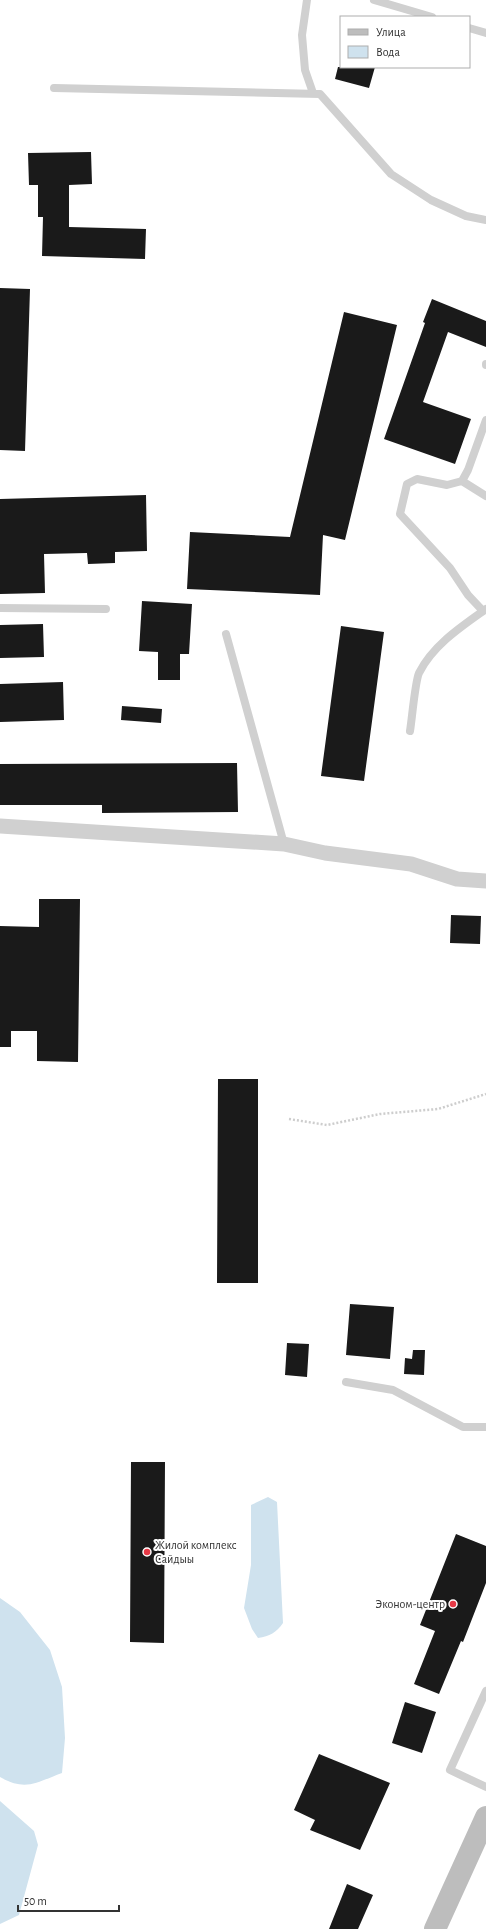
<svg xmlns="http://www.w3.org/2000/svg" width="486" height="1929" viewBox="0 0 486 1929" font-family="'Alegreya Sans',sans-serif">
  <rect width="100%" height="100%" fill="#fff"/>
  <path fill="#cfe2ee" d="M268,1497L277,1502L283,1623C276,1633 270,1636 258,1638L252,1629L244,1608L251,1565V1505Z
    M0,1598L20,1612L50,1650L62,1687L65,1738L62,1773C37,1782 26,1792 0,1777Z
    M0,1801L34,1831L38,1845L19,1915L0,1924Z"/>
  <path fill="#1a1a1a" d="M338,67H375L369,88L335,79Z
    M91,152L92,184L69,185V227L146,229L145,259L42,256L43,217H38V185H29L28,153Z
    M0,288L30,289L25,451L0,450Z
    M432,299L486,321V347L448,332L423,402L471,419L455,464L384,439L425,323L423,322Z
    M344,312L397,325L345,540L323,535L320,595L187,589L190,532L290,537Z
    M146,495L147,551L115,552V563L88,564L87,553L44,554L45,593L0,594V499Z
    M142,601L192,604L189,654H180V680H158V652L139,651Z
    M43,624L44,657L0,658V625Z
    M341,626L384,632L364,781L321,776Z
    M63,682L64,720L0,722V684Z
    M122,706L162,709L161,723L121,720Z
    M237,763L238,812L102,813V805H0V764Z
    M39,899H80L78,1062L37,1061V1031H11V1047H0V926L39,927Z
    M451,915L481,916L480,944L450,943Z
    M218,1079H258V1283H217Z
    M350,1304L394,1307L390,1359L346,1355Z
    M287,1343L309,1344L307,1377L285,1375Z
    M413,1350H425L424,1375L404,1374L405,1358L412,1359Z
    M131,1462H165L164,1643L130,1642Z
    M456,1534L486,1546V1583L463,1642L461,1641L439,1694L414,1684L435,1631L420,1625Z
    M405,1702L436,1712L422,1753L392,1743Z
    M319,1754L390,1783L360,1850L310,1830L315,1820L294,1810Z
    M347,1884L373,1895L358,1929H329Z"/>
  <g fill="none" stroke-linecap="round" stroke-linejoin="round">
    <path stroke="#cdcdcd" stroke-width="2.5" stroke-dasharray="2 2" stroke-linecap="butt" d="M289,1119L327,1125L380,1114L438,1109L486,1094"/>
    <path stroke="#d0d0d0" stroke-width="8" d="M307,0L302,35L305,70L313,93
      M374,0L432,17
      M469,28L486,33
      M54,88L320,94L391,174L431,200L466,216L486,220
      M486,364V365
      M462,481L486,496
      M0,608L106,609
      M483,611L468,595L450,568L400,514L407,484L417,479L447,485L462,481L468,470L486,420
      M226,634L284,844
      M410,731C412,719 415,682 419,673C433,645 462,626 486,609
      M346,1382L393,1390L463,1427H486
      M486,1691L450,1770L486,1787"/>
    <path stroke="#d0d0d0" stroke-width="15" d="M0,826L284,844L325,853L411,864L457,879L486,881"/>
    <path stroke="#bdbdbd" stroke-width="22" d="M435,1929L486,1817"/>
  </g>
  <g fill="#e63946" stroke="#fff" stroke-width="1.5">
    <circle cx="147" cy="1552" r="4"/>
    <circle cx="453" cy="1604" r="4"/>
  </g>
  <g text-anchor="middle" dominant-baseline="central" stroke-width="4" stroke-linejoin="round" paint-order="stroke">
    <g font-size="12" fill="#333" stroke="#fff" text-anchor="start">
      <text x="155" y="1545">Жилой комплекс<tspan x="155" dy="14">Сайдыы</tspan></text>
      <text x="445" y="1604" text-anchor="end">Эконом-центр</text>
    </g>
  </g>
  <rect x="340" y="16" width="130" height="52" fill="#ffffff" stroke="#adadad"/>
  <rect x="348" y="29" width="20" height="6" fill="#bdbdbd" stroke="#adadad"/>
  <text x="376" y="36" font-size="12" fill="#333333">Улица</text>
  <rect x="348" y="46" width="20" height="12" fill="#cfe2ee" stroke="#adadad"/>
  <text x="376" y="56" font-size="12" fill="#333333">Вода</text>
  <path d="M18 1905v6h101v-6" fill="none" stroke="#333333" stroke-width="2"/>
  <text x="24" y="1905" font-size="12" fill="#333333" stroke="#ffffff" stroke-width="3" paint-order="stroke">50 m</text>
</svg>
